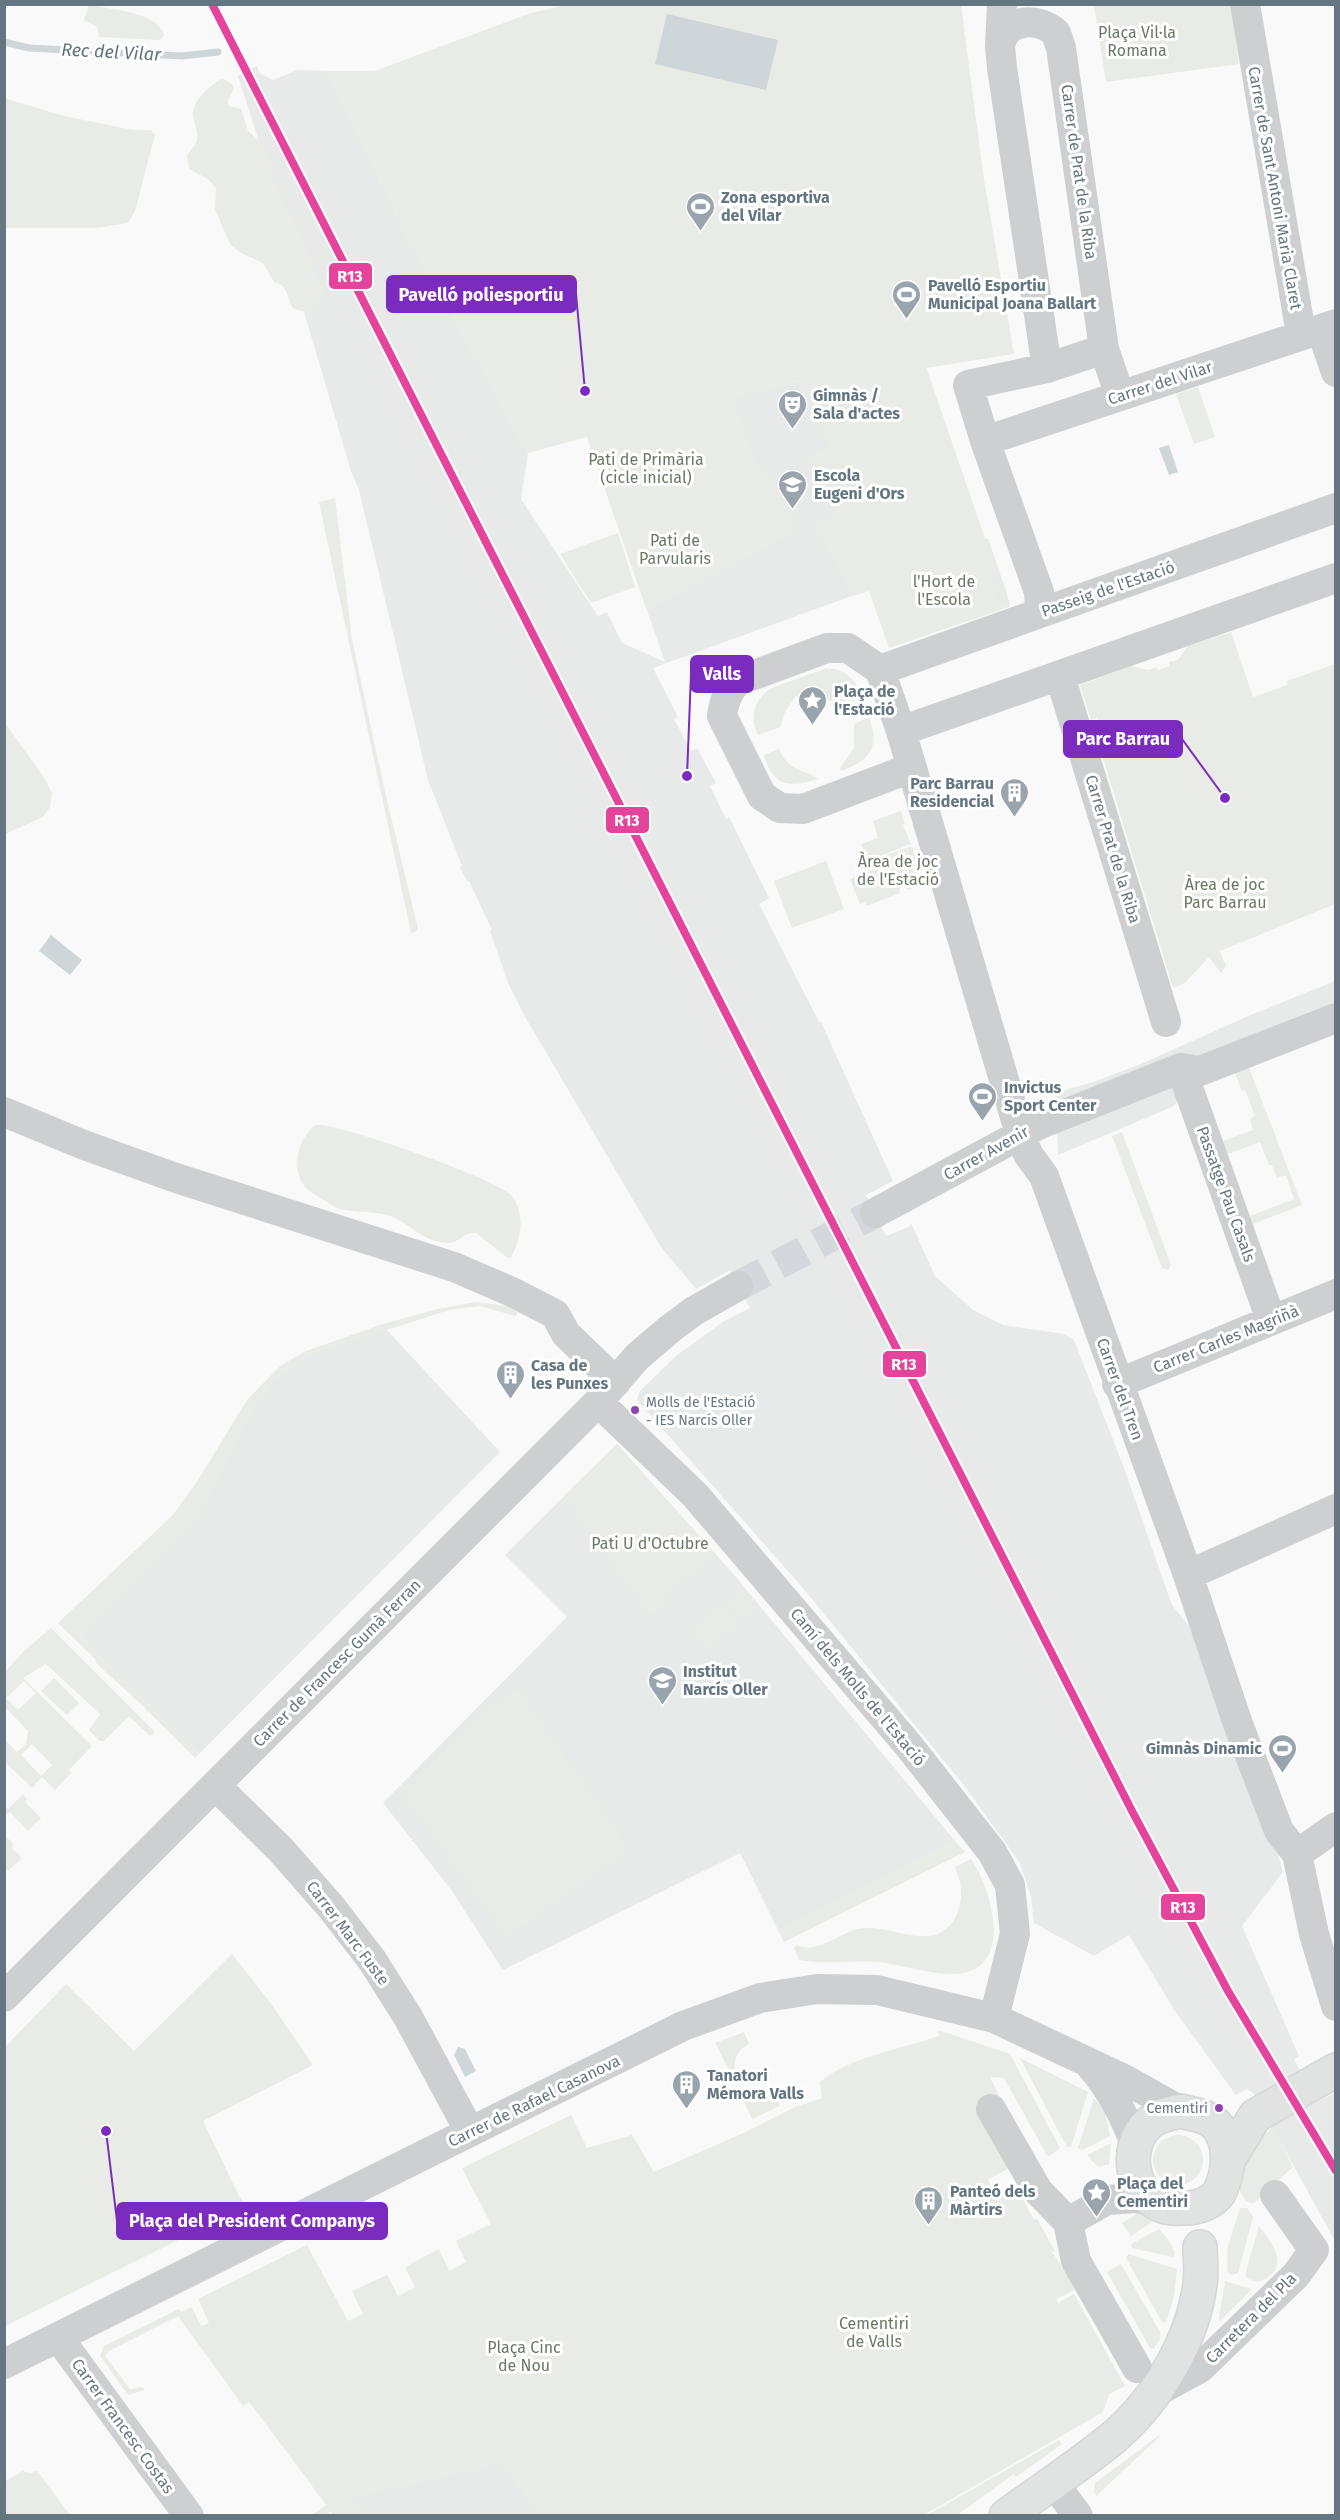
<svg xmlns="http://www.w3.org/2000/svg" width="1340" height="2520" viewBox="0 0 1340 2520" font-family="'Fira Sans',sans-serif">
  <rect width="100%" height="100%" fill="#f9f9f9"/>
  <path fill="#e8e9e9" d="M257,66L259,73L273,80L298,70L327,71L413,248L461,330L528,453L521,499L598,616L607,612L622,643L665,662L587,437L801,380L926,367L985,539H988L1003,582L1010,604L1009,607L871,589L653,668L678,717L674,719L691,751L697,748L716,783L710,786L726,819L729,817L769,898L759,904L819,1022H821L893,1181L866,1195L886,1236L909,1227L911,1223L935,1276L973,1310L1003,1325L1064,1334L1074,1340L1124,1468L1168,1594L1172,1605L1189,1626L1271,1831L1283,1872L1242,1926L1299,2056L1294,2060L1319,2101L1334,2093L1335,2096V2241L1254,2094L1247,2089L1236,2095L1175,2011L1129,1935L1094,1956L1034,1923L1031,1897L1020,1863L963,1784L802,1587L637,1400L640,1391L676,1356L724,1321L750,1308L730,1270L696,1289L661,1247L524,1015L509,985L490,931L492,930L469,881H467L460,867L462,866L428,780L359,490L351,471L284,244L281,211L238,76Z
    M1335,981V1030L1201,1083L1172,1107L1058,1155L1055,1093L1096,1081L1141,1064L1246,1017Z
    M386,1329L500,1452L199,1754L80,1637L194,1521L247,1417L271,1381L306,1356Z
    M617,1444L729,1569L956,1842L779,1932L740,1853L503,1970L452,1891L383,1803L567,1617L505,1555Z
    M501,2463L543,2515H361L350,2497Z"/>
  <path fill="#e8ebe6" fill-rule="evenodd" d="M89,5C109,9 160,12 164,36L159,40L99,37L97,27L84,20Z
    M566,5H961L984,180L1014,354L926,368L985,539H988L998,568L988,572L993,586L1003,582L1006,590L995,594L999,605L1010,602L1009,607L889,648L869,591L853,596L815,525L835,514L806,459L830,446L801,390L800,380L734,399L760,474L769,473L798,531L647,611L587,437L528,453L461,330L413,248L327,71H375L531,13Z
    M1094,5H1231L1239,64L1106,82Z
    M222,78L232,84L234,89L227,102L229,106L241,109L248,131L264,145L280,196L305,243L310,261L323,288C324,307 310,317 293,308C287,298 288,284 274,282L263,263L241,253L230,244L215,209L216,188L208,179L189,169L187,156C190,151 195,146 197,140C199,131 194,124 193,116C192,100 210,86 222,78Z
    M4,98L64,116L133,130H151L155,135L135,211L128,223L96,228H5Z
    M1198,387L1215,437L1194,444L1176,394Z
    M335,498L352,640L385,792L418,929L413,933H411L405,905L319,502Z
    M618,533L635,587L591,603L560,554Z
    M1231,632L1253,697L1288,685L1287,681L1335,664V904L1220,951L1226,966L1221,973L1209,957L1185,983L1173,988L1103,758L1108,756L1097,718L1091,720L1080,685L1131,666L1148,670L1157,667L1158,670L1169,666V662L1178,660L1188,646Z
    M824,669C843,666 857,680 862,697L840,705L808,691L802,693L795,697L785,712L780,727L758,735C749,716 754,699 772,688Z
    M869,717C880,748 870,760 841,771L840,768L854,748V724Z
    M5,723L43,776L52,793L50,807L43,817L5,834Z
    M779,749C790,774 802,767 818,779C790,788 773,787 764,755Z
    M901,811L905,824L903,825L911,844L867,861L861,844L878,838L873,821Z
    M912,846L918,868L914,869L921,885L907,890L906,886L899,889L900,893L867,906L865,902L860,904L850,879L881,866L878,858Z
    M826,861L844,909L792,928L774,881Z
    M1248,1065L1302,1205L1253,1224L1250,1216L1294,1199L1286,1175L1277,1178L1272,1165H1269L1260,1142L1228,1154L1223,1141L1253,1130L1250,1119L1255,1116L1245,1090L1242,1091L1234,1070Z
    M315,1125C333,1121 500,1180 512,1196C525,1213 522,1239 511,1257L508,1258L476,1233C464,1231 459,1244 447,1243C420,1241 411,1223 390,1216C373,1210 357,1213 340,1209C335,1208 329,1203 324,1200C318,1196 310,1193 305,1187C290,1168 298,1140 315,1125Z
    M1122,1132L1171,1265L1168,1270L1162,1268L1112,1136Z
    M476,1302L507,1306L518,1313L515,1316L480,1306L449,1310L306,1356L271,1381L247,1417L194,1521L80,1637L199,1754L195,1758L148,1711L147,1713L145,1708L95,1662L96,1660L58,1623L172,1516L195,1485L247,1400L280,1366L306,1351L383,1324L438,1309Z
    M617,1444L716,1555L664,1596L668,1603L651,1615L564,1496Z
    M739,1591L758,1611L743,1621L727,1600Z
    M723,1603L739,1624L706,1648L691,1627Z
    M51,1628L155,1732L150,1736L129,1716L104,1741H100L89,1730L100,1714L46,1664L23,1678L92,1746L69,1770L71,1773L55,1790L42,1777L32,1788L4,1761L5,1740L17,1752L26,1744L28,1731L5,1707V1672L24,1651ZM24,1681L36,1693L18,1710L6,1698ZM32,1744L52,1765L41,1776L21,1755Z
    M54,1678L79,1703L67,1715L41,1691Z
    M517,1689L629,1849L507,1937L403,1793L497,1697L503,1703Z
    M23,1794L27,1799L25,1802L41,1818L28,1831L10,1812L5,1816V1806L8,1809Z
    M4,1835L14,1844L11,1847L22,1858L8,1871L5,1868Z
    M956,1842L965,1852L784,1942L779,1932Z
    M971,1859C993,1891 1015,1972 954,1974C932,1975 901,1964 877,1962C851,1960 824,1965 799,1960L794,1947L797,1945C815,1955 840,1933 858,1929C891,1922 935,1957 956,1916C964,1900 962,1883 955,1867Z
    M232,1954L269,2001L313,2065L203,2121L239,2196L247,2206L5,2326V2047L66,1984L134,2051Z
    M938,2030L1010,2054L1060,2148L1048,2157L1004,2078L990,2077L999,2095L976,2108L1009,2168L988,2180L995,2192L1014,2182L1034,2220L1037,2219L1055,2251L1052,2252L1076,2289L1056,2299L1058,2303L1074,2294L1125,2386L1109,2394L1103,2412L924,2515H543L501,2463L351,2497L361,2515H329L332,2513L331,2512L325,2515L311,2516L326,2505L311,2485L313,2483L311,2484L249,2402L243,2406L178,2316L109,2351L105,2356L130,2389L142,2387L145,2390L128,2395L100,2356L104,2346L179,2309L181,2312L192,2307L201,2326L209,2323L198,2299L307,2245L348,2321L363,2314L352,2291L387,2275L398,2296L415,2287L405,2267L439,2249L449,2271L466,2262L456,2241L491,2224L462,2168L571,2115L587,2148L632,2135L654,2172L748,2131L795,2107L822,2098L820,2082C851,2056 902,2049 939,2036Z
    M744,2032L749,2044C739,2049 733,2058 735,2070L730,2072L715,2043Z
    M1020,2058L1088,2092L1071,2147H1067Z
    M746,2095L764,2102L778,2099L780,2106L752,2119L742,2097Z
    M1094,2098L1105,2112L1110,2136L1082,2150L1078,2148Z
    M1273,2127L1293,2167L1253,2204L1246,2201L1240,2192C1239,2167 1254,2142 1273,2127Z
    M1153 2160a25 25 0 1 1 50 0a25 25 0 1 1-50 0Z
    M1111,2143L1109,2164L1098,2167L1087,2155Z
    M1240,2208H1247L1253,2217L1238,2273L1232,2275L1227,2272V2249Z
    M1138,2213L1152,2222L1131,2236L1122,2223Z
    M1259,2226C1274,2245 1292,2269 1258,2282L1248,2279L1245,2275Z
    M1159,2229L1170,2242L1175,2253L1173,2257L1132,2248L1131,2244Z
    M1128,2254L1177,2269L1174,2296L1166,2323L1162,2322L1126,2258Z
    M1121,2264L1160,2332V2339L1154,2349L1150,2348L1107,2272Z
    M1225,2281L1252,2289L1220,2321L1219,2318Z
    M1161,2434L1157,2439L1096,2496L1094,2491L1095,2483Z
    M1059,2440L1062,2444L1016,2477L1014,2474L957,2515H927Z
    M23,2471L32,2474L34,2471L38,2472L70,2515H5V2481Z"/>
  <path fill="#ced6d9" d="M667,14L778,40L766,90L655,64Z
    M1169,445L1178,472L1169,475L1159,448Z
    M51,935L82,960L70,975L39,951Z
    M458,2047L465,2049L476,2071L465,2077L454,2055Z"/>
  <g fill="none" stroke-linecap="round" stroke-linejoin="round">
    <path stroke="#ced6d9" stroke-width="7" d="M4,42L29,48L182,56L218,52"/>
    <path stroke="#d4d8dc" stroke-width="30" stroke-dasharray="30 15" stroke-linecap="butt" d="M738,1286L875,1213"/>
    <defs>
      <path id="major" d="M1181,2111C1191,2114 1204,2115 1212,2121C1233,2139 1230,2171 1219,2193C1213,2202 1198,2208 1187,2208C1180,2208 1172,2209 1165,2207C1131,2197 1123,2147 1148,2124C1157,2116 1170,2113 1181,2111Z
        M1229,2159L1255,2116L1336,2070
        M1006,2516C1042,2490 1080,2465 1114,2437C1157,2400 1193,2340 1200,2284C1202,2272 1200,2259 1200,2247"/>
    </defs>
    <use href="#major" stroke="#d5d6d7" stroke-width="36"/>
    <path stroke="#cecfd0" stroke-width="30" d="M1002,4L1000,46L1002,68L1047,368
      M1245,4L1299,322
      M1001,42C1008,17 1040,18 1056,33L1061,48L1104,349L1120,396
      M1321,329L1336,372
      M985,441L1336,324
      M1040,613L1039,592L985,441L968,385L1047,368L1104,349
      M880,670L1336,508
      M1060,676L1166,1022
      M901,731L1336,578
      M911,768L803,809L780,808L762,796L722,716C724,701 728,689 740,680L827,648H848L880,670L901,731L1020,1134L1028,1154L1044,1176L1188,1575L1238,1724L1279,1831L1297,1854L1314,1934L1336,2006
      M1181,1068L1271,1320
      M4,1112L84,1145L176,1178L454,1267L512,1292L555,1314L566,1334L616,1382
      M875,1213L1040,1124L1181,1068L1200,1071L1336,1018
      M1117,1384L1336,1294
      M598,1402L695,1495L909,1746L992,1852L1010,1885L1015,1934L994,2018
      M1188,1575L1336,1509
      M216,1786L281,1850L331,1907L372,1960L408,2017L470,2132
      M1297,1854L1336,1827
      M4,1997L598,1402L637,1357L671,1328L694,1311L738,1286
      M1090,2065C1111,2089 1124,2114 1135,2144
      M991,2109L1038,2191L1068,2222L1076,2261L1137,2368
      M1068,2222L1107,2200L1135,2198L1151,2200
      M58,2337L189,2516
      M4,2364L683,2026L760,1998L817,1989L877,1990L994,2018L1126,2080L1181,2111
      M1154,2393L1200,2368L1296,2275L1314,2250L1275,2195
      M1053,2482L1078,2516"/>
    <use href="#major" stroke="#e1e2e2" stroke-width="33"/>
    <defs>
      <path id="rail-1" d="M212,4L1132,1811L1228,1991L1336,2171"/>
    </defs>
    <use href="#rail-1" stroke="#fff" stroke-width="12"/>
    <use href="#rail-1" stroke="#e5449c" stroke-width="8"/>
  </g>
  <defs>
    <symbol id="stadium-pin" viewBox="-11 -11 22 30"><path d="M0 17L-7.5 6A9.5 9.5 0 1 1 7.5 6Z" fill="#99a4ac" stroke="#fff"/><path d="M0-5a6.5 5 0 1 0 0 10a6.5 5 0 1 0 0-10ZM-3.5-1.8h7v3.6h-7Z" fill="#fff"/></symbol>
    <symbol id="theatre-pin" viewBox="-11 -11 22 30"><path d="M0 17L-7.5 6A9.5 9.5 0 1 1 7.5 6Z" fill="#99a4ac" stroke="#fff"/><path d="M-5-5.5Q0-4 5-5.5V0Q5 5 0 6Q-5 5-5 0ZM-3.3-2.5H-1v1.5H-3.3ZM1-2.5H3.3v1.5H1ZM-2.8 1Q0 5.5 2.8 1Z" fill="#fff"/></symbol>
    <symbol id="school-pin" viewBox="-11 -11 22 30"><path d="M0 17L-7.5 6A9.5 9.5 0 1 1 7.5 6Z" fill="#99a4ac" stroke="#fff"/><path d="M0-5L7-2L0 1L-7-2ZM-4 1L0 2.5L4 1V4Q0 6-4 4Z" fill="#fff"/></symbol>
    <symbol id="sight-pin" viewBox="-11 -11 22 30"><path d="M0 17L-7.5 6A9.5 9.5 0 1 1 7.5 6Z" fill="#99a4ac" stroke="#fff"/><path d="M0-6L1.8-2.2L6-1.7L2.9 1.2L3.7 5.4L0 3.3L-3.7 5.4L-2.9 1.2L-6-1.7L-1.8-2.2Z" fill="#fff"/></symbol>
    <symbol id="building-pin" viewBox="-11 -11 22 30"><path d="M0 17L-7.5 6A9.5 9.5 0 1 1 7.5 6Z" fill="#99a4ac" stroke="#fff"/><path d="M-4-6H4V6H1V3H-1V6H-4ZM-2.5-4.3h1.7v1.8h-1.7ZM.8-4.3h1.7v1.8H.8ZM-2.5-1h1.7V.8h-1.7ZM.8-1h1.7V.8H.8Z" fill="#fff"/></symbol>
  </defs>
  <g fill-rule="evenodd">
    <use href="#stadium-pin" x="684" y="190" width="33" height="45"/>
    <use href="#stadium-pin" x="890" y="278" width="33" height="45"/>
    <use href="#theatre-pin" x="776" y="388" width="33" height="45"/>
    <use href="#school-pin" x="776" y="468" width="33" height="45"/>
    <use href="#sight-pin" x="796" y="684" width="33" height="45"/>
    <use href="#building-pin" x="998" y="776" width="33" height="45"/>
    <use href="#stadium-pin" x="966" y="1080" width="33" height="45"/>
    <use href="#building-pin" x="494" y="1358" width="33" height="45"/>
    <use href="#school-pin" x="646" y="1664" width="33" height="45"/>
    <use href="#stadium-pin" x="1266" y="1732" width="33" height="45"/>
    <use href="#building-pin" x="670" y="2068" width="33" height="45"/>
    <use href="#sight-pin" x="1080" y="2176" width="33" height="45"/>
    <use href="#building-pin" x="912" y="2184" width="33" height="45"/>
  </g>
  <g fill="#8e44ad" stroke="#fff" stroke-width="2">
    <circle cx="635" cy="1410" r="5"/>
    <circle cx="1219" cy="2108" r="5"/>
  </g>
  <g text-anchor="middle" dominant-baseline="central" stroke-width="6" stroke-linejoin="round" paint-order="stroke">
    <g font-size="14" fill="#657683" stroke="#fff" text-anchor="start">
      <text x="646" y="1402">Molls de l'Estació<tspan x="646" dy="18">- IES Narcís Oller</tspan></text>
      <text x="1208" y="2108" text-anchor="end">Cementiri</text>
    </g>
    <g font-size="16" fill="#687a64" stroke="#fff">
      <text x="1137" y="32">Plaça Vil·la<tspan x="1137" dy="18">Romana</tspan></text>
      <text x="646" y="459">Pati de Primària<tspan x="646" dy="18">(cicle inicial)</tspan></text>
      <text x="675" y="540">Pati de<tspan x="675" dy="18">Parvularis</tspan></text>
      <text x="944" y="581">l'Hort de<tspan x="944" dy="18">l'Escola</tspan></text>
      <text x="898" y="861">Àrea de joc<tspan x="898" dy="18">de l'Estació</tspan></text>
      <text x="1225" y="884">Àrea de joc<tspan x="1225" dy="18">Parc Barrau</tspan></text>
      <text x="650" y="1543">Pati U d'Octubre</text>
      <text x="874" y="2323">Cementiri<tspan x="874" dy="18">de Valls</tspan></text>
      <text x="524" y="2347">Plaça Cinc<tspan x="524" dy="18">de Nou</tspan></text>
    </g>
    <g font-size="16" fill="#657683" stroke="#fff">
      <text transform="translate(1079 172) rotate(82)">Carrer de Prat de la Riba</text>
      <text transform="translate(1275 188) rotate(80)">Carrer de Sant Antoni Maria Claret</text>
      <text transform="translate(1160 383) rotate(-18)">Carrer del Vilar</text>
      <text transform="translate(1108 589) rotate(-19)">Passeig de l'Estació</text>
      <text transform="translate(1113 849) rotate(73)">Carrer Prat de la Riba</text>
      <text transform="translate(986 1153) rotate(-29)">Carrer Avenir</text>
      <text transform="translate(1226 1194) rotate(70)">Passatge Pau Casals</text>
      <text transform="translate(1226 1339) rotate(-22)">Carrer Carles Magriñà</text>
      <text transform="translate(1120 1389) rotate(70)">Carrer del Tren</text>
      <text transform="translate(337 1663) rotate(-45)">Carrer de Francesc Gumà Ferran</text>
      <text transform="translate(858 1687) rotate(50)">Camí dels Molls de l'Estació</text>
      <text transform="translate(348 1933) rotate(53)">Carrer Marc Fuste</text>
      <text transform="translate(534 2101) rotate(-26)">Carrer de Rafael Casanova</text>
      <text transform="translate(1251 2318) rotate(-45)">Carretera del Pla</text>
      <text transform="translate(123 2426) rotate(54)">Carrer Francesc Costas</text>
    </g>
    <g font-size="16" font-weight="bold" fill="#657683" stroke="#fff" text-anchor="start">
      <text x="721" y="197">Zona esportiva<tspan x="721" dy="18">del Vilar</tspan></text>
      <text x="928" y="285">Pavelló Esportiu<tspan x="928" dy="18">Municipal Joana Ballart</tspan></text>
      <text x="813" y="395">Gimnàs /<tspan x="813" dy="18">Sala d'actes</tspan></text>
      <text x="814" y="475">Escola<tspan x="814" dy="18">Eugeni d'Ors</tspan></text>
      <text x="834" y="691">Plaça de<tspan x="834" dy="18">l'Estació</tspan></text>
      <text x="994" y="783" text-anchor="end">Parc Barrau<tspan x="994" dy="18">Residencial</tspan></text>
      <text x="1004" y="1087">Invictus<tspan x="1004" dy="18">Sport Center</tspan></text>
      <text x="531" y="1365">Casa de<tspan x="531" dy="18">les Punxes</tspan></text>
      <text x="683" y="1671">Institut<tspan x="683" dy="18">Narcís Oller</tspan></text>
      <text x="1262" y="1748" text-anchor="end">Gimnàs Dinamic</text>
      <text x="707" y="2075">Tanatori<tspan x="707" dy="18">Mémora Valls</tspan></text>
      <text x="1117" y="2183">Plaça del<tspan x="1117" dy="18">Cementiri</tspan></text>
      <text x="950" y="2191">Panteó dels<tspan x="950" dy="18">Màrtirs</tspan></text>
    </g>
    <g font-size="18" font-style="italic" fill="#60757c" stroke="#fff">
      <text transform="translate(111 52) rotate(3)">Rec del Vilar</text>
    </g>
  </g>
  <path fill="none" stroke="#7b2cbf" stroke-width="2" d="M585 391L576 294M687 776L691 674M1225 798L1182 739M106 2131L117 2221"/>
  <g fill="#7b2cbf" stroke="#fff" stroke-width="2">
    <circle cx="585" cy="391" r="6"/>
    <circle cx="687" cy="776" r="6"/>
    <circle cx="1225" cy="798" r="6"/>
    <circle cx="106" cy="2131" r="6"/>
  </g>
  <g fill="#7b2cbf" stroke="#7b2cbf" stroke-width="2">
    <rect x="387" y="276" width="189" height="36" rx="6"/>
    <rect x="691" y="656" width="62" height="36" rx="6"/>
    <rect x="1064" y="721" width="118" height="36" rx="6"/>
    <rect x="117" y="2203" width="270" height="36" rx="6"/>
  </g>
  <g font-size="18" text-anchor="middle" font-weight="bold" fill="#fff">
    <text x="481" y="301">Pavelló poliesportiu</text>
    <text x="722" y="680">Valls</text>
    <text x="1123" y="745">Parc Barrau</text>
    <text x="252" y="2227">Plaça del President Companys</text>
  </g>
  <g stroke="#fff" stroke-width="2">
    <rect x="328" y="262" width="45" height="28" rx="6" fill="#e5449c"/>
    <rect x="605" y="806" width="45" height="28" rx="6" fill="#e5449c"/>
    <rect x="882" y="1350" width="45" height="28" rx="6" fill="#e5449c"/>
    <rect x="1160" y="1893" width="46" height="28" rx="6" fill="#e5449c"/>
  </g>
  <g font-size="16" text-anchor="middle" font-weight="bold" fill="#fff">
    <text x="350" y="282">R13</text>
    <text x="627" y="826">R13</text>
    <text x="904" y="1370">R13</text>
    <text x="1183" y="1913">R13</text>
  </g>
  <rect width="1340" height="2520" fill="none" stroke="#657683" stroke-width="12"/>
</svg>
